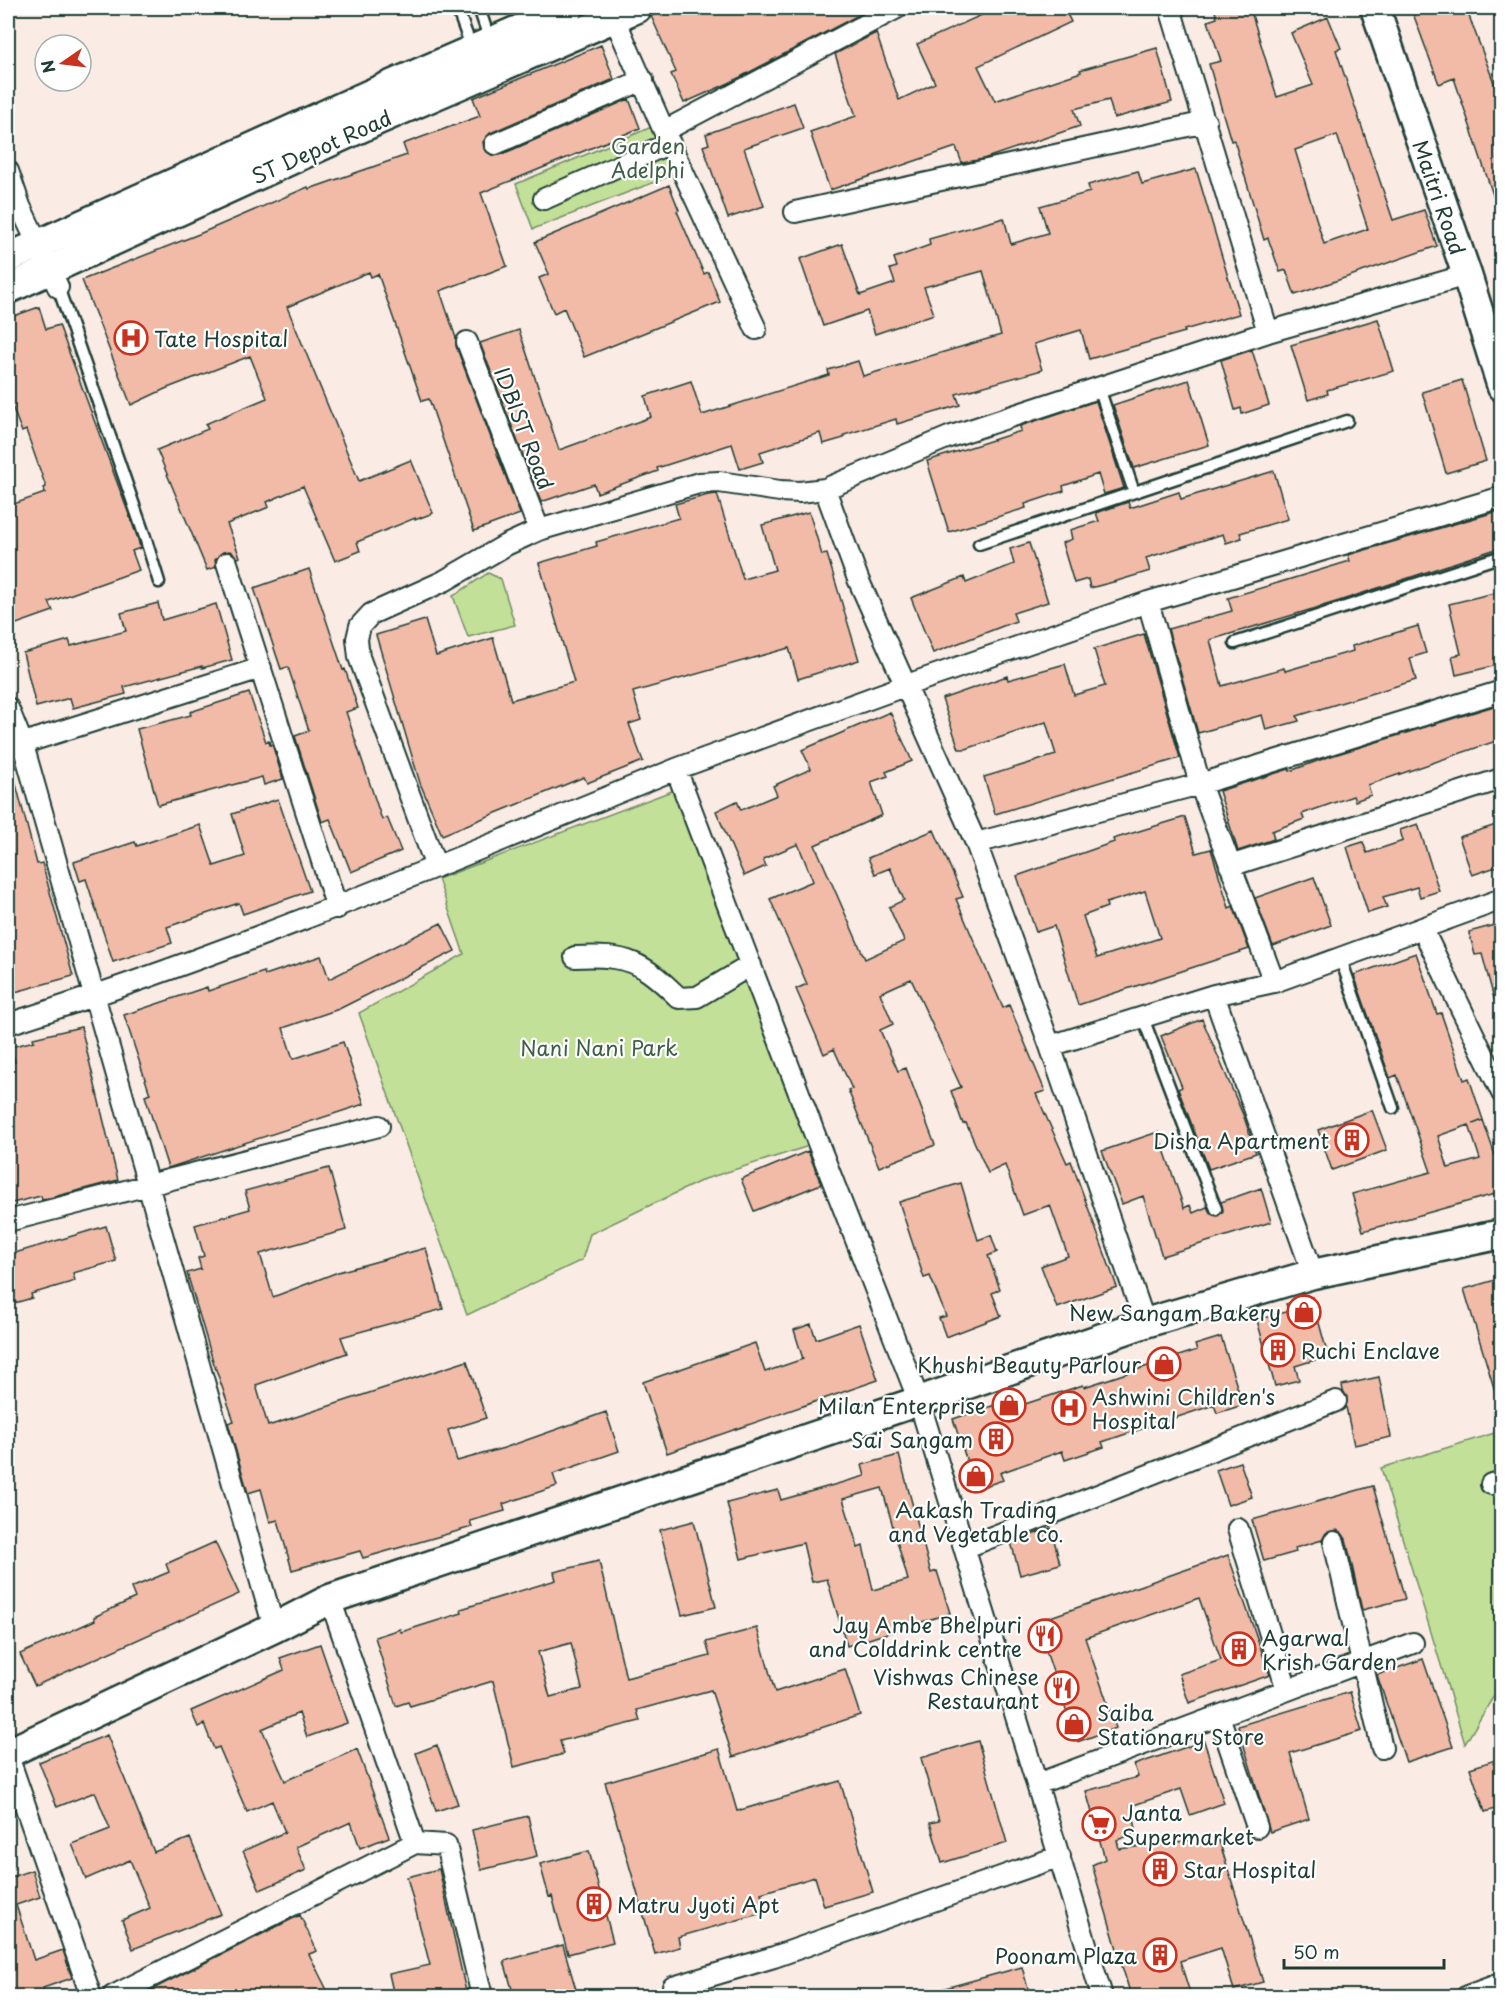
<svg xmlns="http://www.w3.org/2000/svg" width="1509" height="2004" viewBox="0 0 1509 2004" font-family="'Playpen Sans',sans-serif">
  <rect width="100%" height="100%" fill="#fbebe5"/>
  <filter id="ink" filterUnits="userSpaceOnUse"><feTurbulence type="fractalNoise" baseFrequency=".0167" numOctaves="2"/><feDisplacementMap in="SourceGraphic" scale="12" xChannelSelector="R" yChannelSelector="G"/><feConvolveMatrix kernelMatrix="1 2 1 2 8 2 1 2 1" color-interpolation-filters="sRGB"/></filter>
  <g filter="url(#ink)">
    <path fill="#c3e098" stroke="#718e66" stroke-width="1.5" d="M661,123L683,171L533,229L516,184Z
      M488,573L501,579L515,625L468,637L453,596Z
      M677,789L812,1145L705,1179L590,1234L582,1260L467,1315L359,1013L464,954L438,879Z
      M1501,1431L1502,1631L1499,1632L1502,1641L1501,1684L1465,1744L1381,1468Z"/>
    <path fill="#f2bba8" stroke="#1f3d34" stroke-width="1.5" fill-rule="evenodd" d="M671,8H868V10L729,83L684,103L671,74L676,72L651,16Z
      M997,8H1064L1071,22L978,66L995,101L1081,72L1080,70L1157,48L1172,102L1114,118L1109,100L1074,109L1080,126L983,159L962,163L956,147L830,190L810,132L856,116L835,54L876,33L899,100L935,83L917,44Z
      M1214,8H1250L1277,97L1313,85L1291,33L1328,17L1341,48L1336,50L1393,220L1424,210L1437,246L1295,295L1286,270L1280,272L1268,238L1264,240L1234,140L1231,141L1223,114L1209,64L1221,61L1208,21L1217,18ZM1337,135L1368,229L1324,244L1295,150Z
      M1411,8H1466L1502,104V210H1498L1454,78L1439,84Z
      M601,45L614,79L490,133L483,142L484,149L493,156L500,155L629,99L640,128L481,193L507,266L440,291L456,338V346L520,514L474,531L429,399L422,401L378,274L371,277L369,272L287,307L359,481L411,460L433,513L415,520V518L357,542L360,551L335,561L303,486L267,502L269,507L227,524L240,557L238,558L230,551L223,552L215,560L216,567L207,570L157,450L208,429L205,424L267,398L250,356L165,389L131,405L82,280L199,234L308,187L309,189L407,155L403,144L480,116L473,98Z
      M794,103L803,128L744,148L764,206L728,218L703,146L709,144L706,134Z
      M1196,169L1239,314L1184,330L1185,332L1089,359L1081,330L1034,344L1042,370L956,394L960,405L897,424L896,419L844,435V438L823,444L820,433L760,452L763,462L740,469L732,444L657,468L658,471L597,493L594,484L541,502L480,343L519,330L559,450L651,417L645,396L691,381L702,415L829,375L828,370L858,361L863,376L1001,335L983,271L924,287L934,314L875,334L867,311L823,326L800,259L842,244L860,295L895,283L890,269L897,267L894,258L930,245L929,239L1004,218L1011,244L1048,233L1040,206L1090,192L1088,185L1138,171L1142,184Z
      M669,185L679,210L677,211L704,274L708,272L720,302L584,357L564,308L554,313L539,278L549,274L535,242Z
      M39,307L46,329L59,325L138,539L140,548L132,551L139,570L49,602L53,611L8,627V506L45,493L44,488L46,487L26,430L22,432L8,396V318Z
      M1378,319L1394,371L1327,390L1328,394L1308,400L1291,345Z
      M1252,350L1269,405L1242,414L1241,408L1235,410L1221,360Z
      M1189,380L1209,445L1134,468L1113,405Z
      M1462,380L1486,461L1446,473L1422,392Z
      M1096,401L1124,488L1104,494L1098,474L1063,486L1064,491L1025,504L1026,508L949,532L927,461L1021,431L1020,426Z
      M1274,471L1288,519L1240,533L1242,538L1226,543L1223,534L1146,558L1150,571L1117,581L1090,588L1088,579L1074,583L1062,543L1072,539L1070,530L1099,521L1096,513L1128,502L1130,508L1179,492L1181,499Z
      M717,494L743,579L775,570L762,525L809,512L822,555L827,554L859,660L798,679L789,648L633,692L641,720L629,724L643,761L587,783L584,777L442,835L420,783L376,635L425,620L436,656L493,638L511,700L574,682L539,563L597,546L596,542L679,518L675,504L708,495Z
      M1502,510V547L1339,601L1210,640L1222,686L1284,668L1285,671L1353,651L1352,646L1418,626L1426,653L1410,658L1416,680L1297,716L1299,721L1266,730L1262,715L1198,733L1168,629L1232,611L1228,598L1350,561L1348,555Z
      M1029,543L1048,602L1013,613L1016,621L933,653L911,598L964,577L966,583L1014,564L1010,549Z
      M309,569L343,670L345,669L358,708L346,712L382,820L387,817L401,851L351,872L330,819L322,822L295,736L309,731L288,667L281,669L254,588Z
      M1502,591V664L1456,675L1452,656L1461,654L1449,604Z
      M158,603L162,620L216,604L232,660L202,668V666L124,687L126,694L73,708L70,698L36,707L23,653L69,640L71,646L126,631L121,613Z
      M1144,634L1180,758L995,814L984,777L1056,755L1046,722L966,749H959L942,699L1007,676L1008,680L1065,664L1074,695L1105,686L1094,649Z
      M249,693L266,742L269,741L270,745L272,744L283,779L264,785L262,777L158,805L137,729L191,715L190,712Z
      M1494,706L1502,730V739L1368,785L1371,795L1355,801L1353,796L1302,814L1304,819L1272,831L1274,839L1238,851L1219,791L1289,769L1290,771L1331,756Z
      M890,712L912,761L886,772L888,776L871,782L882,815L815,845L865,959L904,941L889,907L904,900L890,868L875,874L868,858L934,830L963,897L956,899L977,948L1003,1008L1009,1005L1045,1091L1036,1094L1067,1163L1071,1161L1117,1287L1057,1308L1041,1266L1068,1256L1050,1205L1023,1215L1005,1165L988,1173L966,1123L963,1124L951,1091L961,1087L911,979L880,993L893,1024L880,1030L898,1071L906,1068L935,1145L879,1167L848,1090L852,1089L834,1049L824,1054L796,989L807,984L770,899L813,881L798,844L763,859L766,866L744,876L716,811L737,801L741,810L777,795L773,786L811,769L802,750Z
      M13,773L37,864L42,863L73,976L8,994V774Z
      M278,799L310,891L243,914L239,903L167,927L172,943L113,962L86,879L80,881L74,862L135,842L137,846L200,825L214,866L245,856L232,814Z
      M1185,817L1196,853L1211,849L1229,908L1233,906L1249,949L1078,1005L1054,926L1036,932L1017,876L1114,842L1113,839ZM1145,891L1160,938L1097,958L1083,916L1107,907L1106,903Z
      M1502,823V865L1472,875L1459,837Z
      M1418,824L1439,891L1420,897L1417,887L1383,897L1387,907L1368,913L1347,847L1363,842L1367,853L1403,841L1400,830Z
      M1314,877L1331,925L1273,946L1255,898Z
      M441,923L455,951L339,1009L283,1028L293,1059L343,1042L364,1104L168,1168L145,1096L150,1094L124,1015L207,987L208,991L264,972L265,975L321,956L329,979Z
      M1502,923V1005L1496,1006L1482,954L1475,955L1469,932Z
      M1416,953L1437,1014L1441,1013L1464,1080L1469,1078L1483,1120L1473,1124L1483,1120L1495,1155L1502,1153V1192L1363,1231L1352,1194L1431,1172L1397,1075L1390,1078L1354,975ZM1469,1125L1480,1159L1448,1168L1438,1136Z
      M1202,1019L1244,1117L1256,1153L1209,1169L1178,1089L1182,1087L1161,1036Z
      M81,1027L118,1180L42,1200L41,1196L8,1204V1141L14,1139L8,1116V1064L15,1062L11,1047L34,1041L33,1038Z
      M1372,1110L1387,1150L1332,1170L1318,1130Z
      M1158,1132L1184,1208L1190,1205L1193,1213L1207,1207L1211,1214L1218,1216L1223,1211L1221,1202L1261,1188L1271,1222L1162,1256L1143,1196L1122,1204L1102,1151Z
      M808,1151L821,1184L754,1211L741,1179Z
      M329,1168L346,1230L260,1254L273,1297L338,1272L426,1248L443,1309L341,1337L347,1353L256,1385L268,1426L467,1361L486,1418L448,1430L457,1461L504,1448L606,1412L619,1451L553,1474L557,1486L503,1504L505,1511L470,1521L472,1527L363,1558L360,1551L292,1570L278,1520L270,1522L261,1489L248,1493L228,1423L234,1421L213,1361L187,1273L201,1269L198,1258L204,1256L195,1225L250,1209L245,1191Z
      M961,1183L978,1240L991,1235L997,1252L988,1256L1000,1289L992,1293L1001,1316L946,1337L939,1318L946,1316L930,1276L924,1278L899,1202Z
      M106,1226L116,1261L73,1273L75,1281L31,1294L32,1298L8,1305V1255Z
      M1502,1278V1397L1497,1398L1464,1289Z
      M1312,1297L1328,1356L1295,1366L1299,1380L1275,1386L1257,1320L1289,1311L1286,1304Z
      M811,1324L816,1339L859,1324L878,1380L667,1453L643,1382L755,1343L765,1372L803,1359L794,1330Z
      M1221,1337L1243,1405L1217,1413L1214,1405L1102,1442L1104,1447L1065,1460L1062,1451L1000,1473L1003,1480L976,1489L953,1419L1019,1397L1022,1405L1083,1385L1084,1387L1197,1350L1195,1345Z
      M1379,1377L1391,1437L1354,1445L1346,1407L1347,1397L1343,1391L1342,1385Z
      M899,1455L931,1573L937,1571L950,1613L847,1646L827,1579L812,1582L803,1543L741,1559L727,1503L778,1490L781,1500L865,1476L862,1465ZM882,1488L908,1580L873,1590L863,1546L858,1548L843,1499Z
      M1240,1462L1252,1497L1228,1505L1216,1470Z
      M1373,1486L1405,1599L1362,1610L1346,1539L1342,1533L1337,1530L1326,1533L1322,1540L1295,1548L1296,1552L1264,1561L1252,1520Z
      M694,1521L716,1607L682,1615L660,1530Z
      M1051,1528L1060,1564L1020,1575L1011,1542Z
      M215,1542L239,1594L35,1686L20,1654L95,1620L94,1617L135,1598L131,1588L169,1572L166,1564Z
      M1228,1555L1270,1675L1189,1703L1179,1674L1221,1660L1199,1598L1085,1638L1116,1728L1077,1742L1036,1622Z
      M599,1561L626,1678L710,1656L706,1642L757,1628L775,1692L845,1669L860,1715L733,1757L711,1690L637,1710L640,1721L560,1741L564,1754L514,1767L493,1681L410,1706L408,1702L396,1706L375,1637L400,1629L401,1632L462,1613L461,1609L556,1580L554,1572ZM571,1643L582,1689L550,1697L538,1652Z
      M320,1644L347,1723L307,1737L299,1713L262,1729L285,1781L357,1749L389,1837L360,1848L351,1822L296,1847L306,1870L260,1890L243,1851L285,1832L272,1801L247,1812L219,1747L214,1749L204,1724L198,1727L191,1711L284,1670L280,1658Z
      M1423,1659L1453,1747L1406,1762L1377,1675Z
      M1350,1692L1362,1731L1290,1753L1309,1819L1270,1832L1238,1726Z
      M107,1735L154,1852L190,1838L221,1914L133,1949L122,1920L150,1908L130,1860L86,1879L72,1844L110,1829L95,1792L57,1807L39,1762Z
      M978,1741L1007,1843L942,1863L930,1823L939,1821L921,1758Z
      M1204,1741L1224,1803L1190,1815L1181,1789L1131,1806L1137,1833L1117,1840L1119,1849L1218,1837L1263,1982L1234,1990L1221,1948L1180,1961L1191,1996H1131L1092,1865L1105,1859L1086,1791L1138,1777L1134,1765Z
      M437,1745L458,1804L436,1811L416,1753Z
      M719,1749L737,1811L840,1781L873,1892L824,1906L815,1877L761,1893L766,1912L678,1937L680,1947L655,1954L605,1782Z
      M1502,1758V1807L1485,1812L1470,1768Z
      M528,1816L537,1856L481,1870L472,1830Z
      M589,1851L613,1942L568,1954L552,1896L549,1897L540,1864Z
      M439,1869L467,1996H394L389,1974L430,1965L407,1877Z
      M32,1870L40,1897L16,1905L34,1960L63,1950L72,1978L43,1988L45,1996H8V1878Z
      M300,1915L317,1951L309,1954L330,1996H139Z
      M563,1945L577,1993L565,1996H514L504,1961Z
      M1022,1967L1030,1996H935L934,1991Z"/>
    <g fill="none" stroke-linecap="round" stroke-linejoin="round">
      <defs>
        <path id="lane" d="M457,8L472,49
          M479,8L490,41
          M58,287L145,537L159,582
          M1099,388L1134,492
          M979,544L1347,421
          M1235,643L1502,556
          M1340,957L1393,1108
          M1143,1018L1216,1209"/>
        <path id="street" d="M610,8L664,131L756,329
          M1170,8L1268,332
          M664,131L897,8
          M495,144L643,80
          M8,171L20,206L58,287
          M544,199L670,143
          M795,212L1206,122
          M467,342L539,530
          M825,489L858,579L976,843L1050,1046L1145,1323
          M227,563L337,908
          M1148,602L1200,784L1274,982
          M8,708L23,745L274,1628
          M8,748L261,668
          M676,769L907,685L1148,602L1502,497
          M976,843L1200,784L1502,691
          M1230,866L1498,780
          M436,867L359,657L357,639L360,626L371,614L444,581L506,545L539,530L699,483L719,482L780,491L800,492L825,489L949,437L1268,332L1467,275
          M1422,928L1502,1093
          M575,957C628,954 642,962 679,998L697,997L751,965
          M1214,995L1313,1274
          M8,1024C235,952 455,859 676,769L818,1143L919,1401L1102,1996
          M1050,1046L1214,995L1274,982L1502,899
          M8,1221L379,1126
          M1491,1484L1502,1482
          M1238,1529L1287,1690
          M1334,1542L1382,1748
          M964,1548L1336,1401
          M330,1599L415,1843L446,1845L482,1996
          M1219,1716L1257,1827
          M8,1756L91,1996
          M1037,1784L1413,1643
          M673,1987L774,1957L1060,1856
          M113,1996L415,1843
          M1467,1996L1502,1983"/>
        <path id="secondary" d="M1375,8L1467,275L1502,387
          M8,258L368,95L569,8
          M8,289L378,120L637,8
          M8,1753L274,1628L330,1599L919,1401L1145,1323L1313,1274L1502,1234"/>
      </defs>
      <use href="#lane" stroke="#1f3d34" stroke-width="15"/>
      <use href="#street" stroke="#1f3d34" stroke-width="24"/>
      <use href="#secondary" stroke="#1f3d34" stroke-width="33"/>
      <use href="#lane" stroke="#fff" stroke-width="10"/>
      <use href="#street" stroke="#fff" stroke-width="20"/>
      <use href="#secondary" stroke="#fff" stroke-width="28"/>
    </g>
  </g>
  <defs>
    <symbol id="hospital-ring" viewBox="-11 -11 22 22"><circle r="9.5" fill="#fff" stroke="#c8321e" stroke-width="1.5"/><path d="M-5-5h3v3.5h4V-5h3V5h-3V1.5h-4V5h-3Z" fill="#c8321e"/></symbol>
    <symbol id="building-ring" viewBox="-11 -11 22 22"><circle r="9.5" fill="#fff" stroke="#c8321e" stroke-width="1.5"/><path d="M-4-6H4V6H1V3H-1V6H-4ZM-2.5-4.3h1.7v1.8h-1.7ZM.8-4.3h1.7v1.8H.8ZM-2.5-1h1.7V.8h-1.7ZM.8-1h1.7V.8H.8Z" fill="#c8321e"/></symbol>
    <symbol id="shop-ring" viewBox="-11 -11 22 22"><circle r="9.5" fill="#fff" stroke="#c8321e" stroke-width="1.5"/><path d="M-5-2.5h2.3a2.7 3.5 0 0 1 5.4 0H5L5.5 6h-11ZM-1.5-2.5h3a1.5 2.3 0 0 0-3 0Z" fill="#c8321e"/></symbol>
    <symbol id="restaurant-ring" viewBox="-11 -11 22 22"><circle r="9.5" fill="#fff" stroke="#c8321e" stroke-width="1.5"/><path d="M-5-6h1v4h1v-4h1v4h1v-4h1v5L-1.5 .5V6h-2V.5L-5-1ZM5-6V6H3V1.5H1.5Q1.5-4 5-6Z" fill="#c8321e"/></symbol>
    <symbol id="supermarket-ring" viewBox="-11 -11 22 22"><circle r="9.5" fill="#fff" stroke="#c8321e" stroke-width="1.5"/><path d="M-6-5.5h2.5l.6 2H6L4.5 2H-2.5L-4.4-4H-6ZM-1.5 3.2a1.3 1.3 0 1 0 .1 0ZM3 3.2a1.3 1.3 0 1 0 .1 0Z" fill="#c8321e"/></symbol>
  </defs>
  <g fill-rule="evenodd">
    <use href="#hospital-ring" x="112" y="319" width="38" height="38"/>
    <use href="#building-ring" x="1333" y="1121" width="38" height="38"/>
    <use href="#shop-ring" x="1285" y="1293" width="38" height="38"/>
    <use href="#building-ring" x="1259" y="1331" width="38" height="38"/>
    <use href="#shop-ring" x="1145" y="1345" width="38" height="38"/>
    <use href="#shop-ring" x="990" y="1386" width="38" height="38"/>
    <use href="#hospital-ring" x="1050" y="1389" width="38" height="38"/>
    <use href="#building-ring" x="977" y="1420" width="38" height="38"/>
    <use href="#shop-ring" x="957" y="1457" width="38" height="38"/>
    <use href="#restaurant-ring" x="1026" y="1617" width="38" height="38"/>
    <use href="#building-ring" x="1220" y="1630" width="38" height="38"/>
    <use href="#restaurant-ring" x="1043" y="1669" width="38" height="38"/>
    <use href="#shop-ring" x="1055" y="1705" width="38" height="38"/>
    <use href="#supermarket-ring" x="1080" y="1805" width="38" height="38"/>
    <use href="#building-ring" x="1141" y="1850" width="38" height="38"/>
    <use href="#building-ring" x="575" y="1885" width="38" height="38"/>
    <use href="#building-ring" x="1141" y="1936" width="38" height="38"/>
  </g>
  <g text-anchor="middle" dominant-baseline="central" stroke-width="4.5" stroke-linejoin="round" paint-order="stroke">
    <g font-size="21" fill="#405e48" stroke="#fff">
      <text x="648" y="145">Garden<tspan x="648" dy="24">Adelphi</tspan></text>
      <text x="599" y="1047">Nani Nani Park</text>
    </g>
    <g font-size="21" fill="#1f3d34" stroke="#fff">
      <text transform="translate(321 146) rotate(-24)">ST Depot Road</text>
      <text transform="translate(1440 197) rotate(71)">Maitri Road</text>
      <text transform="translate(525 428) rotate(69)">IDBIST Road</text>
    </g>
    <g font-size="21" fill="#1f3d34" stroke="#fff" text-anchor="start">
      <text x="154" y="338">Tate Hospital</text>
      <text x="1329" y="1140" text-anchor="end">Disha Apartment</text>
      <text x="1281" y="1312" text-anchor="end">New Sangam Bakery</text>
      <text x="1301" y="1350">Ruchi Enclave</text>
      <text x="1141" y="1364" text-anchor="end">Khushi Beauty Parlour</text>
      <text x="1092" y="1396">Ashwini Children's<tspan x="1092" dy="24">Hospital</tspan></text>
      <text x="986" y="1405" text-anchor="end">Milan Enterprise</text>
      <text x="973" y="1439" text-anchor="end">Sai Sangam</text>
      <text x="976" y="1509" text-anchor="middle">Aakash Trading<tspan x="976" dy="24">and Vegetable co.</tspan></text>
      <text x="1022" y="1624" text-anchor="end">Jay Ambe Bhelpuri<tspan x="1022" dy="24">and Colddrink centre</tspan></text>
      <text x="1262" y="1637">Agarwal<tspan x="1262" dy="24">Krish Garden</tspan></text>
      <text x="1039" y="1676" text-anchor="end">Vishwas Chinese<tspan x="1039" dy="24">Restaurant</tspan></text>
      <text x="1097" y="1712">Saiba<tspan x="1097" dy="24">Stationary Store</tspan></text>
      <text x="1122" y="1812">Janta<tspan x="1122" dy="24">Supermarket</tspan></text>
      <text x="1183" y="1869">Star Hospital</text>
      <text x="617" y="1904">Matru Jyoti Apt</text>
      <text x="1137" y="1955" text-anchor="end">Poonam Plaza</text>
    </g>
  </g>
  <rect width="1509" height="2004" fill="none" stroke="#fff" stroke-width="30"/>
  <rect x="15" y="15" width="1479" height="1974" fill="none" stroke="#1f3d34" stroke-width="2" filter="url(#ink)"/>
  <g transform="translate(63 63) rotate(256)"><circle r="28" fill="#ffffff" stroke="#a5b1ae" stroke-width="1.5"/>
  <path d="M0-4.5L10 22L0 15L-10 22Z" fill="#c8321e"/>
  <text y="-9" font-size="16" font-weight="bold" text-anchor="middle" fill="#1f3d34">N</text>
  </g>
  <path d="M1284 1959v9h160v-9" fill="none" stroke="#1f3d34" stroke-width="3"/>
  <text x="1293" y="1959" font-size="18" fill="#1f3d34" stroke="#ffffff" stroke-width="4.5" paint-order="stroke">50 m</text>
</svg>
